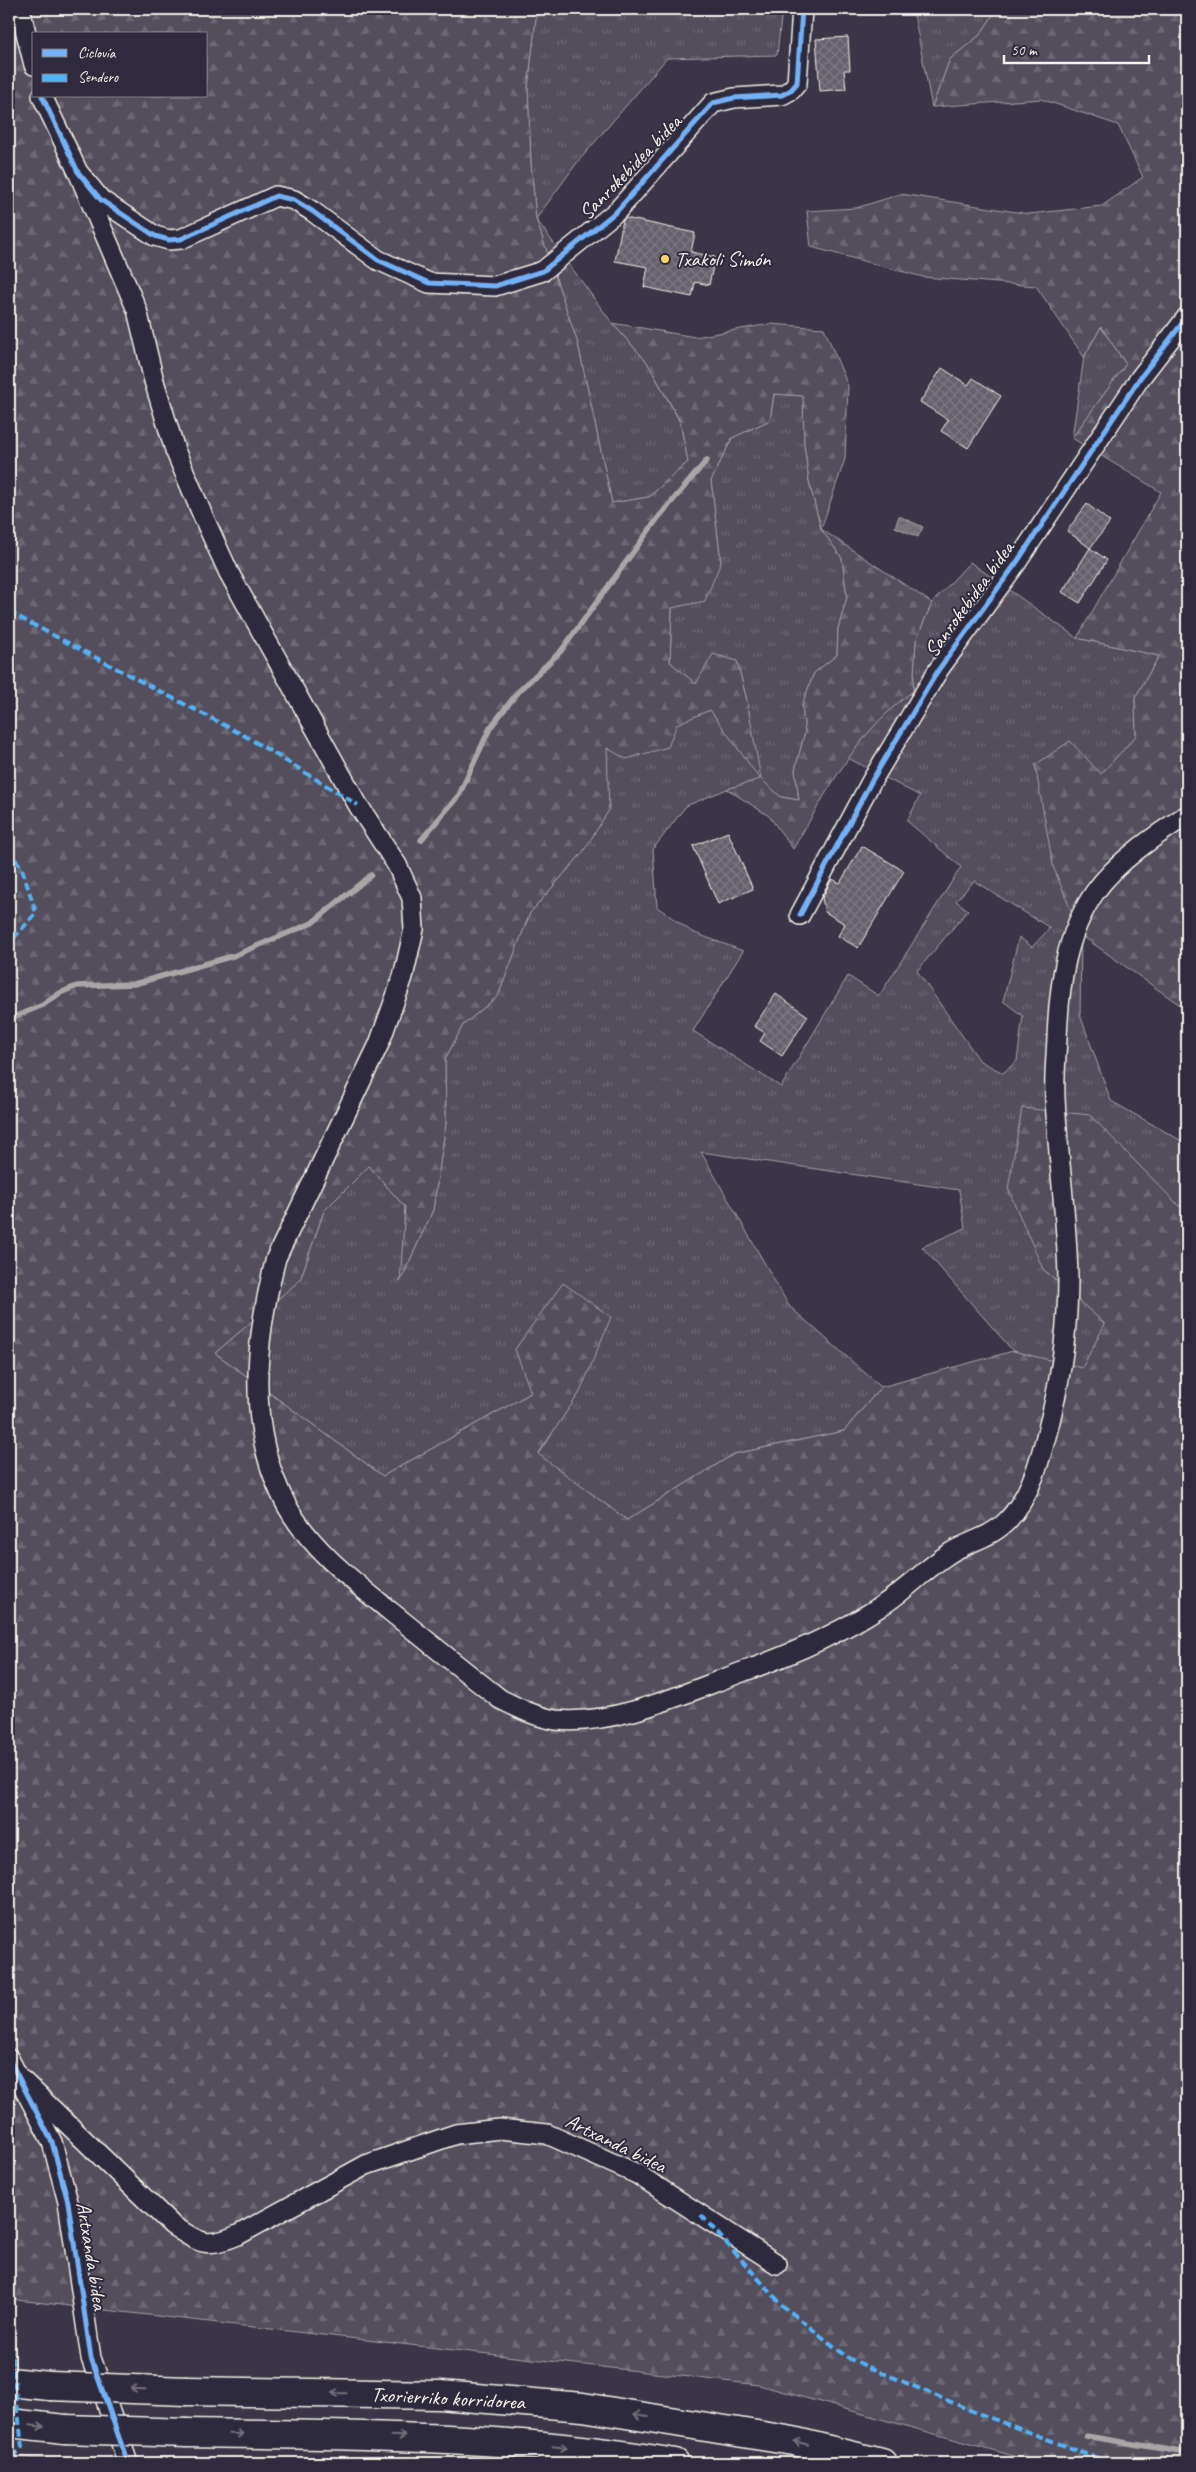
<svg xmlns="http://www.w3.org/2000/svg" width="1196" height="2472" viewBox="0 0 1196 2472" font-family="Caveat,sans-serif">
  <defs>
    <pattern id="grass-tufts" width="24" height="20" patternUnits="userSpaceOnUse" patternTransform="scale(1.25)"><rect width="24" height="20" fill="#534e5c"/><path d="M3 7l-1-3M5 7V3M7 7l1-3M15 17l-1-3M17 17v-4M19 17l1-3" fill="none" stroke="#6c6873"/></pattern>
    <pattern id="forest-firs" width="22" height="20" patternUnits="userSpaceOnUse" patternTransform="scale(1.25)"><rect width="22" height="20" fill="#534e5c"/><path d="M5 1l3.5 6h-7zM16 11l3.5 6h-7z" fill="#6c6873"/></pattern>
    <pattern id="water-ripples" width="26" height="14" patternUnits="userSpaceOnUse" patternTransform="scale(1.25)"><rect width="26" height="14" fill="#78747b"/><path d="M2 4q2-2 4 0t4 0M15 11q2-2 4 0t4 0" fill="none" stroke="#636063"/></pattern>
    <pattern id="building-cross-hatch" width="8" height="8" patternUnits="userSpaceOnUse" patternTransform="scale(1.25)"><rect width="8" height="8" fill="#65616c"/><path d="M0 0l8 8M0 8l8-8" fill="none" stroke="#7c7881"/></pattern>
  </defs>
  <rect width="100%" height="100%" fill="#3b3647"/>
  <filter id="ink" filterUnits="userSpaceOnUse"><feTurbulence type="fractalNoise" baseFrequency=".02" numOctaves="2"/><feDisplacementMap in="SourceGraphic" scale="10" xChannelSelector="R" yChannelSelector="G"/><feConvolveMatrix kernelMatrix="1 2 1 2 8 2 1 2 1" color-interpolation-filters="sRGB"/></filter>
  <g filter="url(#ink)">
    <path fill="url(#grass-tufts)" stroke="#a4a0a2" fill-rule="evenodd" d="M537,9H782L777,55L667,58L576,164L536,219L612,323L647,362L680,422L688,462L649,497L612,503L578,344L536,219L531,164L528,87Z
      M913,9H997L980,35L950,59L932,107Z
      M1101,327L1126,364L1072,438L1084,357Z
      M774,394L804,396V444L809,481L821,529L842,558L847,597L838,629L837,655L814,673L802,705L805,732L795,770L799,800L781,797L761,780L727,789L686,806L653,849L657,907L692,932L743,951L693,1031L781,1087L848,976L879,996L961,867L907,821L920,796L848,758C867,732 887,710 913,691L916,640L932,603L970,562L1077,638L1159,656L1135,698L1136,736L1101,775L1081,935L1080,1015L1111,1101L1187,1144V1208L1179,1206L1043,1269L1106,1324L1082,1369L1013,1351L922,1247L965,1228L959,1190L701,1152L789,1306L881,1387L844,1431L734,1454L627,1520L537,1454L580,1392L531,1393L383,1476L215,1353L300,1280L324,1211L369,1166L405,1207L401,1280L433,1210L446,1123L445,1059L463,1025L498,996L530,913L583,852L607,748L710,710L760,778L747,701L737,661L696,684L670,662L672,608L721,562L711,481L732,438L770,420ZM974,881L1050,928L1032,947L1019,937L1003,1001L1023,1016L1017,1061L1003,1073L980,1061L917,971L968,910L956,901Z"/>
    <path fill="url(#forest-firs)" stroke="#a4a0a2" fill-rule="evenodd" d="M9,9H537L528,87L531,164L536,219L578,344L612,503L649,497L688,462L680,421L647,362L612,323L695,337L770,324L824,328L848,386L845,459L821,529L932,603L916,640L913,691C856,733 828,790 793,849L769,816L727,789L760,779L710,710L677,724L668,747L626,759L607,748L609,810L583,852L530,913L498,996L463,1025L445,1059L446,1123L433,1210L400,1282L405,1207L369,1166L324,1211L300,1280L215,1353L383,1476L531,1393L515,1349L563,1283L611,1317L580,1392L538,1454L627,1520L734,1454L844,1431L881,1387L1013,1351L1082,1368L1105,1324L1043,1269L1008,1189L1022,1108L1090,1115L1179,1206L1187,1208V2463H1039L759,2385L9,2299ZM34,34H206V96H34ZM774,394L803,396L804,444L809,481L821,529L842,558L847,597L838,629L837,655L814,673L802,705L805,732L795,770L799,800L781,797L761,779L747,701L737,661L713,654L696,684L670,662L672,608L705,601L721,562L711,481L732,438L770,420Z
      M997,9H1187V1010L1081,935L1053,866L1035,765L1070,741L1101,774L1136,736L1135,698L1159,656L1077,638L1161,492L1072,438L1126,364L1101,327L1084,357L1036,286L923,277L811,247L807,211L856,208L901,194L1029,214L1102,206L1143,177L1118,125L1041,99L932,107L950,59L980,35Z
      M9,2455L62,2461L362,2460L442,2463H9Z"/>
    <path fill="url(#water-ripples)" stroke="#aaa6a7" d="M899,516L923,527L918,537L895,527Z"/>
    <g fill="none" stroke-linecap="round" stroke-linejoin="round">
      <path stroke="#aaa6a7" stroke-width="5.5" d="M421,840L459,795L490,728L518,692L561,651L658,518L707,460
        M9,1019L43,1005L60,993L77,986L134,984L233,956L312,923L371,875
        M1086,2436L1187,2453"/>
    </g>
    <path fill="url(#building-cross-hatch)" stroke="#f4f1e8" d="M848,37L850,70H844L846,89L820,91L816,39Z
      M626,218L695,233L691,252L715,257L709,285L695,282L692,297L644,287L648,267L615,261L623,220Z
      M942,368L968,385L973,378L1001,396L968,448L941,431L948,420L920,402Z
      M1087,504L1110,522L1090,548L1067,531Z
      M1090,548L1107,560L1080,603L1062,592Z
      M728,832L753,889L718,904L693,846Z
      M862,846L904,871L858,948L838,936L845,924L825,912L822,898L832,879L840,883Z
      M776,994L808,1016L782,1056L760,1041L765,1033L754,1026Z"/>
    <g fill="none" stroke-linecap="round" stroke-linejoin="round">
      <defs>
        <path id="minor" d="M20,9L34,65
          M42,96L78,172L101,200L155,236L169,240L181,239L276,196L294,200L312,211L378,260L429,283L495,286L543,271L617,211L713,103L734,98L782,95L791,90L797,83L802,9
          M78,172L137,310L154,381L175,450L203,516L229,573L358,805L397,865L412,898L414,929L403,977L379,1044L276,1258C255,1339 245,1429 287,1506C311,1549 353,1581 390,1611C427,1641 463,1670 500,1699C518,1708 536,1717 556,1720C616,1726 687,1692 742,1672C790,1655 839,1634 881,1606C905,1591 925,1569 950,1553C969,1541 990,1538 1007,1521C1033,1494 1042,1452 1051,1417C1062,1371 1068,1326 1068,1278C1067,1218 1058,1158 1055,1098C1054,1078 1056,1058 1057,1038C1059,987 1065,935 1095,892C1117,861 1156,835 1187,815
          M800,915L871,782L939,669L1017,562L1140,378L1187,317
          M9,2059L52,2142L68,2202L91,2358L128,2463
          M22,2080L172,2225C200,2243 206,2249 238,2235L366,2165L456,2134L500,2129L547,2134L637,2174L777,2264"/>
        <path id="highway" d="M9,2382L50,2386
          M187,2391L440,2395L583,2407L793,2441L882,2463
          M9,2423L65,2429
          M187,2433C351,2435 513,2435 675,2463"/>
      </defs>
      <use href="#minor" stroke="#f4f1e8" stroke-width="22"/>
      <use href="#highway" stroke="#f4f1e8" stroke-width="31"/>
      <use href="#minor" stroke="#2f2a3d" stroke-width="19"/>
      <use href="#highway" stroke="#2f2a3d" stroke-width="28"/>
      <defs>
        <path id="highway-bridge" d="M50,2386L187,2391
          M65,2429L187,2433"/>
      </defs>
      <use href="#highway-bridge" stroke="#f4f1e8" stroke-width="31" stroke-linecap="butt"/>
      <use href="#highway-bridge" stroke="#2f2a3d" stroke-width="28"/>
      <path stroke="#52b3f8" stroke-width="4" stroke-dasharray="8 4" stroke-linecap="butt" d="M9,612L247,737L358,805
        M9,849L22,869L36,913L13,939L9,940
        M701,2215L783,2306L850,2359L972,2411L1111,2463
        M9,2346L11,2349L22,2447L9,2460"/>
      <defs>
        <path id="cycleway" d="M42,96L78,172L101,200L155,236L169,240L181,239L276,196L294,200L312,211L378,260L429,283L495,286L543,271L617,211L713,103L734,98L782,95L791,90L797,83L802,9
          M800,915L871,782L939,669L1017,562L1140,378L1187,317
          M9,2059L52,2142L68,2202L91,2358L128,2463"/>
      </defs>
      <use href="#cycleway" stroke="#2f2a3d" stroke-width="8"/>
      <use href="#cycleway" stroke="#73b2f8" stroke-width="5"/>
    </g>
    <defs><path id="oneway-shaft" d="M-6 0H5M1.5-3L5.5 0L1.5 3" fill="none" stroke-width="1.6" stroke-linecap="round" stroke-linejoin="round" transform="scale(1.25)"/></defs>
    <g stroke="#747079">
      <use href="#oneway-shaft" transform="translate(138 2389) rotate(-178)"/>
      <use href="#oneway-shaft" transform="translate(339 2393) rotate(-179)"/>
      <use href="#oneway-shaft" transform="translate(641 2415) rotate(-172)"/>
      <use href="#oneway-shaft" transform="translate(37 2426) rotate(6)"/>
      <use href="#oneway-shaft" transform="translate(236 2434) rotate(1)"/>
      <use href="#oneway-shaft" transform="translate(398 2436) rotate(2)"/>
      <use href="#oneway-shaft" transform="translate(801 2443) rotate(-166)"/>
      <use href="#oneway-shaft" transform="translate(560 2447) rotate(6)"/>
    </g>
  </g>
  <circle fill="#ffd166" stroke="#2f2a3d" stroke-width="2" cx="665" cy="259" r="5"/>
  <g text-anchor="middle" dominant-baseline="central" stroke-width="4" stroke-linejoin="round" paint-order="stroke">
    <g font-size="21" fill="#f4f1e8" stroke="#2f2a3d">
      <text transform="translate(630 167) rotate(-46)">Sanrokebidea bidea</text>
      <text transform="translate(969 599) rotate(-54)">Sanrokebidea bidea</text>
      <text transform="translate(616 2143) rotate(26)">Artxanda bidea</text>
      <text transform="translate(92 2256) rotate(81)">Artxanda bidea</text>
      <text transform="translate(448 2398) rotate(3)">Txorierriko korridorea</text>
    </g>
    <g font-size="21" fill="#f4f1e8" stroke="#2f2a3d" text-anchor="start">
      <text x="675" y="259">Txakoli Simón</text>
    </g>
  </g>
  <rect width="1196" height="2472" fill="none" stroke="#2f2a3d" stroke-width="30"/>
  <rect x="15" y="15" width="1166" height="2442" fill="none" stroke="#f4f1e8" stroke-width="2" filter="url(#ink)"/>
  <rect x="32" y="32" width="175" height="65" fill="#2f2a3d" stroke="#7e7a81"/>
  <rect x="42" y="49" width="25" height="8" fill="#73b2f8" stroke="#7e7a81"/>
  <text x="78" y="58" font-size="15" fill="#f4f1e8">Ciclovía</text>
  <rect x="42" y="74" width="25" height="8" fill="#52b3f8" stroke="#7e7a81"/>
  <text x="78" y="82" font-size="15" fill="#f4f1e8">Sendero</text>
  <path d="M1004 55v8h145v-8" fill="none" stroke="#f4f1e8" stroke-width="2.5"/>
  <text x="1011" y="55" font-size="15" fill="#f4f1e8" stroke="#2f2a3d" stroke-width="4" paint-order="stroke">50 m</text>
</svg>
